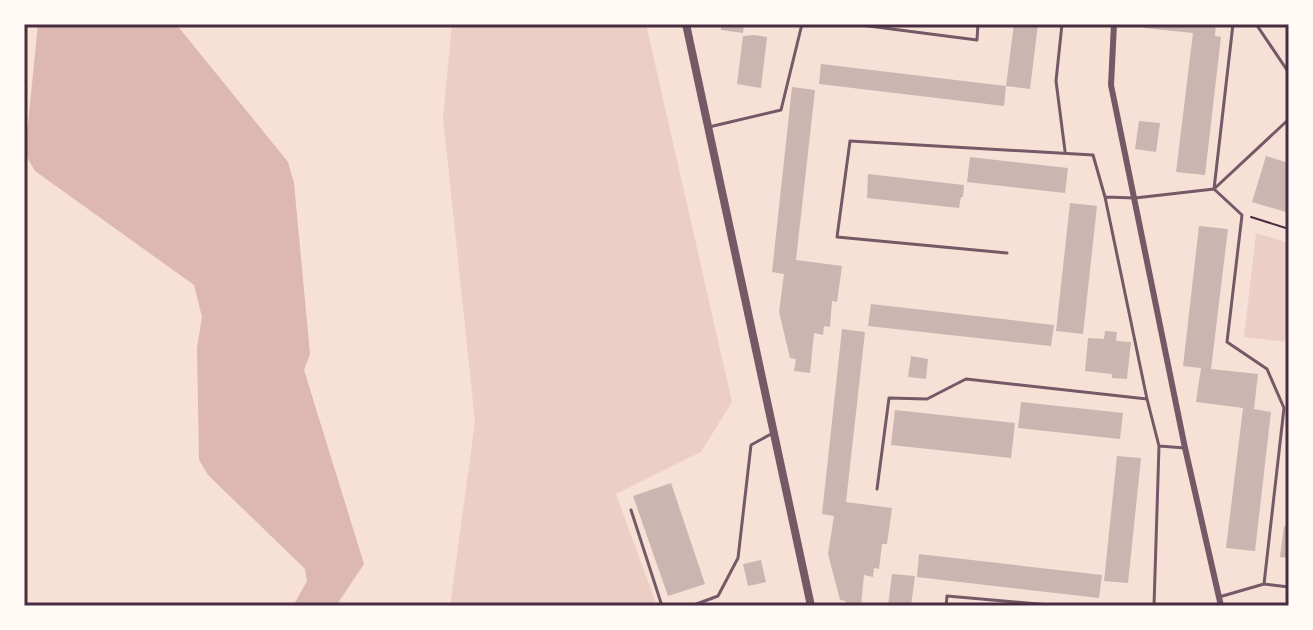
<svg xmlns="http://www.w3.org/2000/svg" width="1313" height="630" viewBox="0 0 1313 630" font-family="Rubik,sans-serif">
  <rect width="100%" height="100%" fill="#f7e1d7"/>
  <path fill="#ebcfc5" d="M452,24H646L732,402L701,452L616,494L657,606H450L475,422L443,117Z
    M1256,233L1289,243V339L1284,342L1244,337Z"/>
  <path fill="#dcb8b0" d="M38,24H176L288,162L294,183L310,354L304,370L364,564L336,606H293L307,581L305,569L208,475L199,460L197,348L202,317L194,285L35,171L25,154Z"/>
  <path fill="#ccb4b1" d="M721,24H744L743,33L721,30Z
    M1014,24H1038L1030,89L1006,86L1004,106L819,84L821,64L1006,86Z
    M1144,24H1216L1215,36L1221,37L1205,175L1176,172L1193,33L1144,28Z
    M753,35L767,37L761,88L737,84L743,36Z
    M792,87L815,90L796,260L842,266L837,302L832,301L830,327L824,326L823,335L814,333L810,373L794,371L796,359L790,358L779,312L784,274L772,272Z
    M1139,121L1160,123L1156,152L1135,149Z
    M1266,156L1289,163V213L1252,202Z
    M970,157L1068,168L1065,193L967,182Z
    M868,174L964,185L963,197H961L959,208L867,198Z
    M1070,203L1097,206L1083,334L1056,331Z
    M1199,226L1228,229L1211,369L1258,374L1254,409L1271,412L1255,551L1226,548L1243,408L1196,402L1201,368L1183,366Z
    M871,304L1054,325L1051,346L868,326Z
    M842,329L865,332L846,502L892,508L887,544H882L879,569L874,568L873,577L864,575L861,606H845L846,601L840,600L828,554L834,516L822,514Z
    M1105,331L1117,332L1116,341L1131,342L1127,379L1112,378V374L1085,371L1088,338L1104,339Z
    M911,356L928,359L926,379L908,377Z
    M1021,402L1123,413L1120,439L1018,428Z
    M895,410L1015,423L1011,458L891,445Z
    M1117,456L1141,458L1128,583L1104,581Z
    M671,483L705,584L668,596L633,496Z
    M1284,526L1289,527V558L1280,557Z
    M919,554L1102,575L1099,598L917,577Z
    M761,560L766,582L748,586L743,564Z
    M892,574L915,576L911,606H888Z"/>
  <g fill="none" stroke-linecap="round" stroke-linejoin="round">
    <path stroke="#4a2c40" stroke-width="2" d="M1251,217L1289,229"/>
    <path stroke="#755966" stroke-width="3" d="M853,24L977,40L978,24
      M1062,24L1056,81L1065,151
      M1233,24L1214,189L1242,215L1227,342L1267,369L1284,408L1264,584
      M1256,24L1289,73
      M709,127L781,110L802,24
      M1105,197L1147,399
      M1007,253L837,237L850,141L1093,155L1105,197L1135,198L1214,189L1289,119
      M877,489L889,398L927,399L966,379L1147,399L1159,446
      M631,510L662,606
      M1219,597L1264,584L1289,587
      M691,606L718,596L738,558L751,445L771,434
      M946,606L947,596L1061,606
      M1154,606L1159,446L1185,448"/>
    <path stroke="#755966" stroke-width="6" d="M1114,24L1111,85L1185,448L1221,606"/>
    <path stroke="#755966" stroke-width="8" d="M686,24L811,606"/>
  </g>
  <rect width="1313" height="630" fill="none" stroke="#fffaf5" stroke-width="52"/>
  <rect x="26" y="26" width="1261" height="578" fill="none" stroke="#4a2c40" stroke-width="3"/>
</svg>
